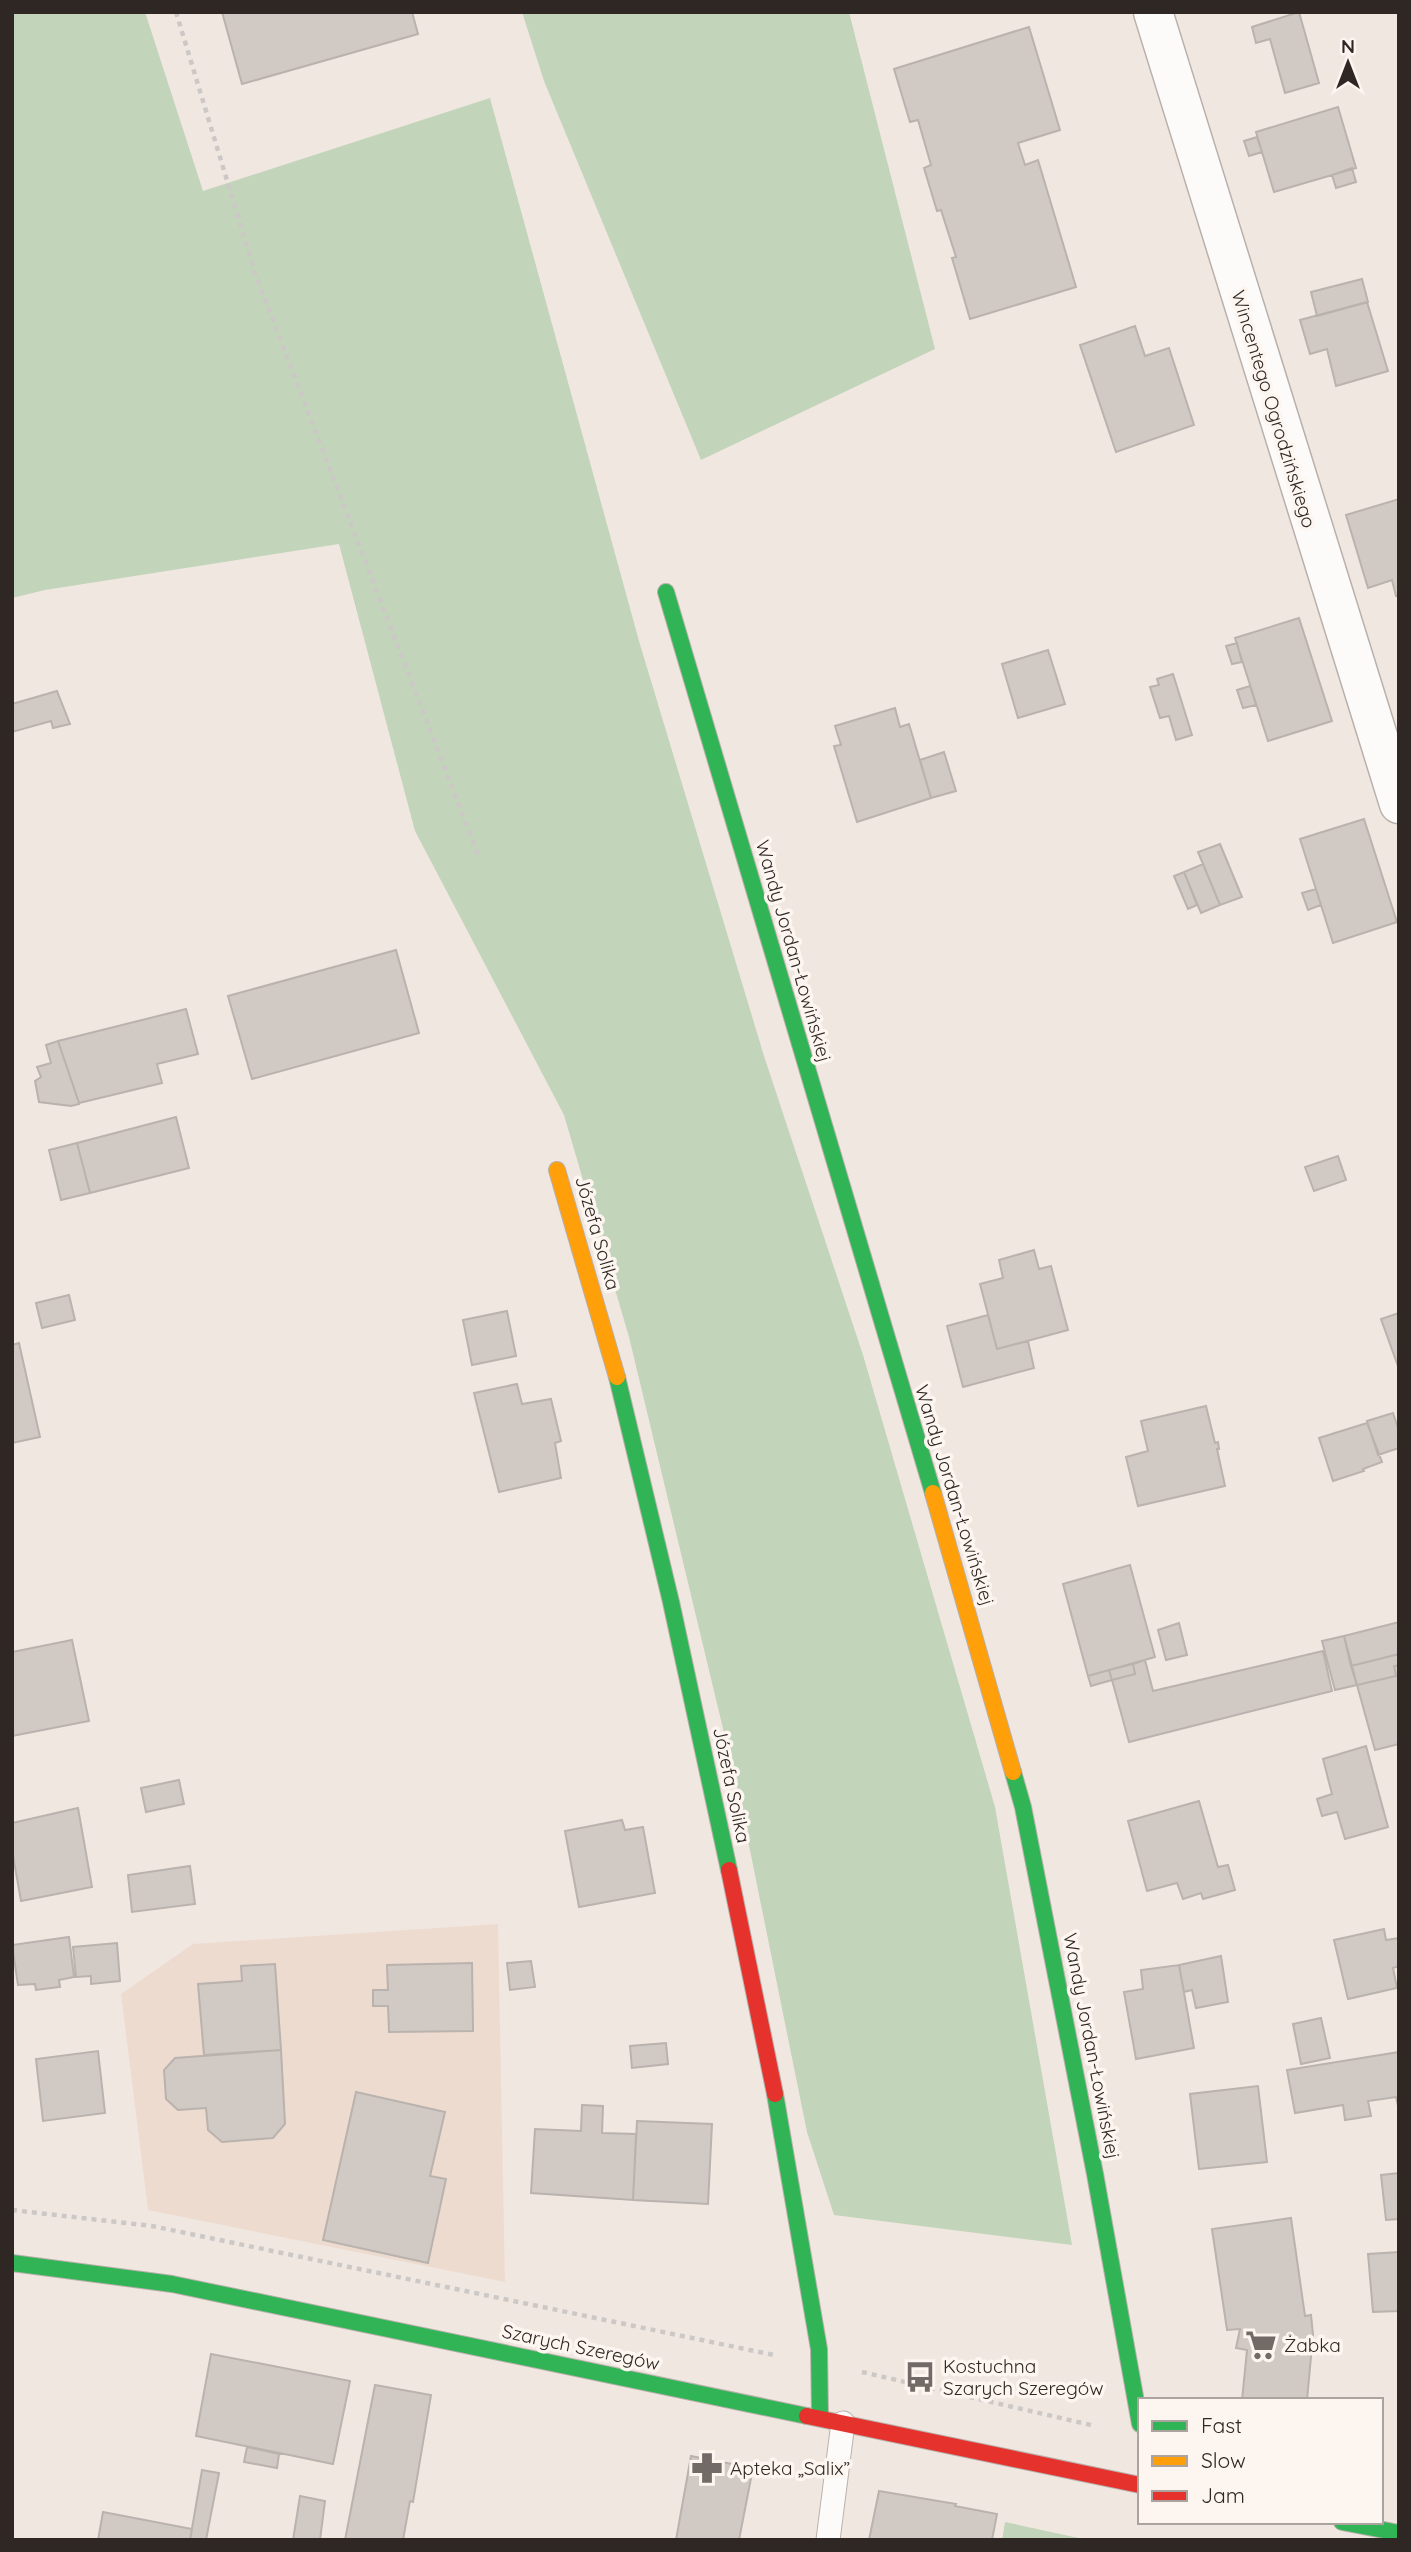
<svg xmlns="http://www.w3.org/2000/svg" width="1411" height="2552" viewBox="0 0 1411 2552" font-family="Quicksand,sans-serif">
  <rect width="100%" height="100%" fill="#f1e7e1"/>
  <path fill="#eedbd0" d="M498,1924L505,2282L148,2210L121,1994L193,1944Z"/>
  <path fill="#c2d4ba" d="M12,12H145L203,191L490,98L639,641L764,1056L863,1355L995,1807L1072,2245L834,2215L807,2132L738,1791L629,1337L564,1115L415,831L339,544L45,590L12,598Z
    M522,12H849L935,349L701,460L544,81Z
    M1005,2522L1088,2540H1002Z"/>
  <path fill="#d1c9c4" stroke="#b9b2ad" stroke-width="2" d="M222,12H412L418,34L242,84Z
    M1299,12L1319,83L1285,93L1270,39L1256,43L1252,27Z
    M1029,27L1060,130L1018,143L1025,165L1038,160L1076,287L970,319L952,258L956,257L941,210L937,211L924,168L931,165L918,120L910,122L894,69Z
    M1338,107L1356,168L1274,192L1256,132Z
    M1257,137L1262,152L1249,156L1244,141Z
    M1352,168L1356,182L1336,188L1332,175Z
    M1362,279L1368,302L1317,316L1311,292Z
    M1367,302L1388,371L1336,386L1327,349L1310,354L1300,320Z
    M1135,326L1145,356L1169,348L1194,425L1116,452L1080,345Z
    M1399,499V596H1396L1392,580L1368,588L1346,515Z
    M1299,618L1332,721L1268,741L1235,638Z
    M1237,643L1242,662L1232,664L1226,646Z
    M1048,650L1065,704L1018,718L1002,664Z
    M1173,674L1192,735L1176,740L1169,716L1160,718L1150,687L1159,685L1157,679Z
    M1250,686L1256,705L1243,708L1237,690Z
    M57,691L70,724L53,728L51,721L12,732V704Z
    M895,708L900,727L909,724L931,798L857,822L834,746L841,745L835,726Z
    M944,752L956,791L931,798L920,760Z
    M1364,819L1397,922L1333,943L1300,839Z
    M1220,844L1242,897L1220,905L1198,852Z
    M1203,864L1220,905L1201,913L1184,872Z
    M1184,872L1197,905L1188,909L1174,876Z
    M1316,889L1321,905L1308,910L1302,893Z
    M396,950L419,1033L252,1079L228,996Z
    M186,1009L198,1054L157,1064L162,1083L79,1103L58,1041Z
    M58,1041L79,1103V1104L71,1106L39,1102L35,1081L41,1077L37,1067L51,1063L46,1045Z
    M176,1117L189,1168L90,1193L77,1143Z
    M77,1143L90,1193L61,1200L49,1150Z
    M1338,1156L1346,1180L1314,1191L1305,1167Z
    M1034,1250L1039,1269L1051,1266L1068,1330L997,1349L980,1284L1003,1278L999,1260Z
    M69,1295L75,1320L42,1328L36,1303Z
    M507,1311L516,1356L472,1365L463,1320Z
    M1399,1313V1369L1381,1319Z
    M988,1315L997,1349L1028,1341L1034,1368L963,1387L947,1326Z
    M19,1343L40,1437L12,1443V1345Z
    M517,1384L522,1404L551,1399L561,1441L555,1443L561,1478L499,1492L474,1393Z
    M1206,1406L1215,1443L1218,1442L1219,1449H1217L1225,1486L1138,1506L1126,1457L1148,1451L1141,1421Z
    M1393,1413L1399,1431V1448L1378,1455L1367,1421Z
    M1367,1423L1382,1462L1363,1469L1364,1471L1333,1481L1319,1438Z
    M1130,1565L1155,1657L1088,1676L1063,1584Z
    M1399,1622V1654L1351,1666L1344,1636Z
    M1179,1623L1187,1655L1166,1660L1158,1630Z
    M1344,1636L1357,1685L1335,1690L1322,1641Z
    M72,1640L89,1721L12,1736V1652Z
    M1323,1651L1332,1691L1129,1742L1112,1680L1135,1674L1133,1664L1145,1660L1153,1691Z
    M1399,1654V1665L1394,1666L1396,1676L1357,1685L1351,1666Z
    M1133,1664L1135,1674L1112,1680L1109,1670Z
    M1399,1665V1744L1375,1750L1357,1685L1396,1676L1394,1666Z
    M1109,1670L1112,1680L1091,1686L1088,1676Z
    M1366,1746L1388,1827L1345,1839L1337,1812L1322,1816L1317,1799L1332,1794L1323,1759Z
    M179,1780L184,1804L146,1812L141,1788Z
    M1199,1801L1218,1867L1228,1865L1235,1890L1203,1899L1201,1893L1183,1899L1177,1883L1147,1891L1128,1821Z
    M78,1808L92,1887L21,1901L12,1850V1823Z
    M622,1820L625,1830L643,1827L655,1893L579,1907L565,1831Z
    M190,1866L195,1904L132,1912L128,1875Z
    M1384,1929L1386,1940L1399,1938V1966L1393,1968L1397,1988L1348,1999L1334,1940Z
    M69,1937L74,1977L59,1980L60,1987L36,1990L35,1984L18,1985L12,1945Z
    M117,1943L120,1981L91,1984V1976L76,1977L73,1947Z
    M1221,1956L1228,2002L1196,2008L1192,1990L1184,1992L1179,1965Z
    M531,1961L535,1987L510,1990L507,1963Z
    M472,1963L473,2031L389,2032L388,2006H373V1990H388L387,1965Z
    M275,1964L281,2050L204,2055L198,1984L242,1981L241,1966Z
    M1179,1965L1194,2048L1136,2059L1124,1992L1143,1989L1141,1970Z
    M1321,2018L1330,2058L1301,2064L1293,2024Z
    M666,2043L668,2064L632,2068L630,2046Z
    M281,2050L285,2124L273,2138L222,2142L208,2130L206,2108L178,2110L166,2099L164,2070L175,2058Z
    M98,2051L105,2113L43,2121L36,2059Z
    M1399,2052V2110L1396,2097L1368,2101L1371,2116L1345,2120L1343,2105L1295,2113L1287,2070Z
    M1258,2086L1267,2162L1199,2169L1190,2094Z
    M356,2092L445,2112L430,2176L446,2179L428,2263L323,2240Z
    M582,2105L603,2106L602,2133L636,2134L633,2200L531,2193L535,2129L581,2131Z
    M637,2121L712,2124L708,2204L633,2200Z
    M1399,2173V2219L1386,2220L1381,2175Z
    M1291,2218L1305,2316L1311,2315L1313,2335L1307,2400H1242L1247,2350L1236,2348L1240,2329L1227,2330L1212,2229Z
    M1399,2252V2311L1373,2312L1368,2254Z
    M211,2354L350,2381L333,2464L196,2436Z
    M375,2385L431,2395L413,2502L410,2501L403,2540H345Z
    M247,2447L279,2454L277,2468L244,2462Z
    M691,2456L753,2468L739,2540H676Z
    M202,2470L219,2473L206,2540H190Z
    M879,2491L956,2504L955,2506L997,2514L992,2540H869Z
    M300,2496L325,2501L320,2540H293Z
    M103,2512L192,2529L190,2540H98Z"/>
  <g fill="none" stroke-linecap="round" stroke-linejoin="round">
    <defs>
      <path id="lane" d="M828,2540L843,2423"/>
      <path id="street" d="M1153,12L1399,804"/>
      <path id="fast" d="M666,592L933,1493
        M617,1377L671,1602L729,1870
        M1013,1772L1023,1807L1095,2174L1140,2424
        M775,2094L819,2349L820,2418
        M12,2263L172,2284L807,2416
        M1342,2522L1399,2533"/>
      <path id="slow" d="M557,1170L617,1377
        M933,1493L1013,1772"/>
      <path id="jam" d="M729,1870L775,2094
        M807,2416L1140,2485"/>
    </defs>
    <use href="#lane" stroke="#b8b0ab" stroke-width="25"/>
    <use href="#street" stroke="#b8b0ab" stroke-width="41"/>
    <use href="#fast" stroke="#b8b0ab" stroke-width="18"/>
    <use href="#slow" stroke="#b8b0ab" stroke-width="18"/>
    <use href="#jam" stroke="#b8b0ab" stroke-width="18"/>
    <path stroke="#ccc8c6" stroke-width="4.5" stroke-dasharray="5 5" stroke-linecap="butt" d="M176,12L256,276L480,860
      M12,2210L152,2226L774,2355
      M862,2372L1095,2426"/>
    <use href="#lane" stroke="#fdfbfa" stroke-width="23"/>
    <use href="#street" stroke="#fdfbfa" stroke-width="38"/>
    <use href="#fast" stroke="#30b455" stroke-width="16"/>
    <use href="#slow" stroke="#ff9f0a" stroke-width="16"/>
    <use href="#jam" stroke="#e5322d" stroke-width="16"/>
  </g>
  <defs>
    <symbol id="supermarket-bare" viewBox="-9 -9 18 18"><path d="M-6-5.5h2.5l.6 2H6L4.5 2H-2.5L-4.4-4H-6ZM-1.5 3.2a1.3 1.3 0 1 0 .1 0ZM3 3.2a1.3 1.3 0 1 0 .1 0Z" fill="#726a66" stroke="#fcf5f0" stroke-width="2.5" paint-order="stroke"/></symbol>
    <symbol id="bus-bare" viewBox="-9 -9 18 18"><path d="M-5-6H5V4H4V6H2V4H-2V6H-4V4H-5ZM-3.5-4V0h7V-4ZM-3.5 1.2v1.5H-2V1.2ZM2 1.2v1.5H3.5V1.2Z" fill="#726a66" stroke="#fcf5f0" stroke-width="2.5" paint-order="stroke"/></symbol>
    <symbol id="pharmacy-bare" viewBox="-9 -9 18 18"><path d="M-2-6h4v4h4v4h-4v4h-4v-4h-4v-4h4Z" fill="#726a66" stroke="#fcf5f0" stroke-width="2.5" paint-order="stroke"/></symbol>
  </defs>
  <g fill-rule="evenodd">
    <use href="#supermarket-bare" x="1239" y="2323" width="44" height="44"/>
    <use href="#bus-bare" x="898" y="2355" width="44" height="44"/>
    <use href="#pharmacy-bare" x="685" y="2446" width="44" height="44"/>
  </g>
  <g text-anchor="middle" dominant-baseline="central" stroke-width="7" stroke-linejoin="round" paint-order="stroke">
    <g font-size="19" fill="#2e2723" stroke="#fcf5f0">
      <text transform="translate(1274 409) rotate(73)">Wincentego Ogrodzińskiego</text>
      <text transform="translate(794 951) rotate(74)">Wandy Jordan-Łowińskiej</text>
      <text transform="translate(598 1233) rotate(74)">Józefa Solika</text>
      <text transform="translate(955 1495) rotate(73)">Wandy Jordan-Łowińskiej</text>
      <text transform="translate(732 1785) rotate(78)">Józefa Solika</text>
      <text transform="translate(1092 2046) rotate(79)">Wandy Jordan-Łowińskiej</text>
      <text transform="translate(581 2347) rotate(12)">Szarych Szeregów</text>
    </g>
    <g font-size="19" fill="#2e2723" stroke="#fcf5f0" text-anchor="start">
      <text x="1284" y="2345">Żabka</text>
      <text x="943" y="2366">Kostuchna<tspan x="943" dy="22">Szarych Szeregów</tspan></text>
      <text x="730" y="2468">Apteka „Salix”</text>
    </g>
  </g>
  <rect width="1411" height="2552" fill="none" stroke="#2e2723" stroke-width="28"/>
  <rect x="1138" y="2398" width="245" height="126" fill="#fcf5f0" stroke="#aaa39e" stroke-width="2"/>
  <rect x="1152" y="2421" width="35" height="10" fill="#30b455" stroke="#aaa39e" stroke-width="2"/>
  <text x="1201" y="2433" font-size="21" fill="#2e2723">Fast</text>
  <rect x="1152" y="2456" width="35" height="10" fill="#ff9f0a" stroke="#aaa39e" stroke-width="2"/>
  <text x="1201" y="2468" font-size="21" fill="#2e2723">Slow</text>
  <rect x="1152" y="2491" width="35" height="10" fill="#e5322d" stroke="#aaa39e" stroke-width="2"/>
  <text x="1201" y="2503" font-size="21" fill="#2e2723">Jam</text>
  <g transform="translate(1348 63)" stroke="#fcf5f0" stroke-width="5" paint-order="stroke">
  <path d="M0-5L12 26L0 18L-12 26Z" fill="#2e2723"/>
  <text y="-10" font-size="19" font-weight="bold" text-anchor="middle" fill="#2e2723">N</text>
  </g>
</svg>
